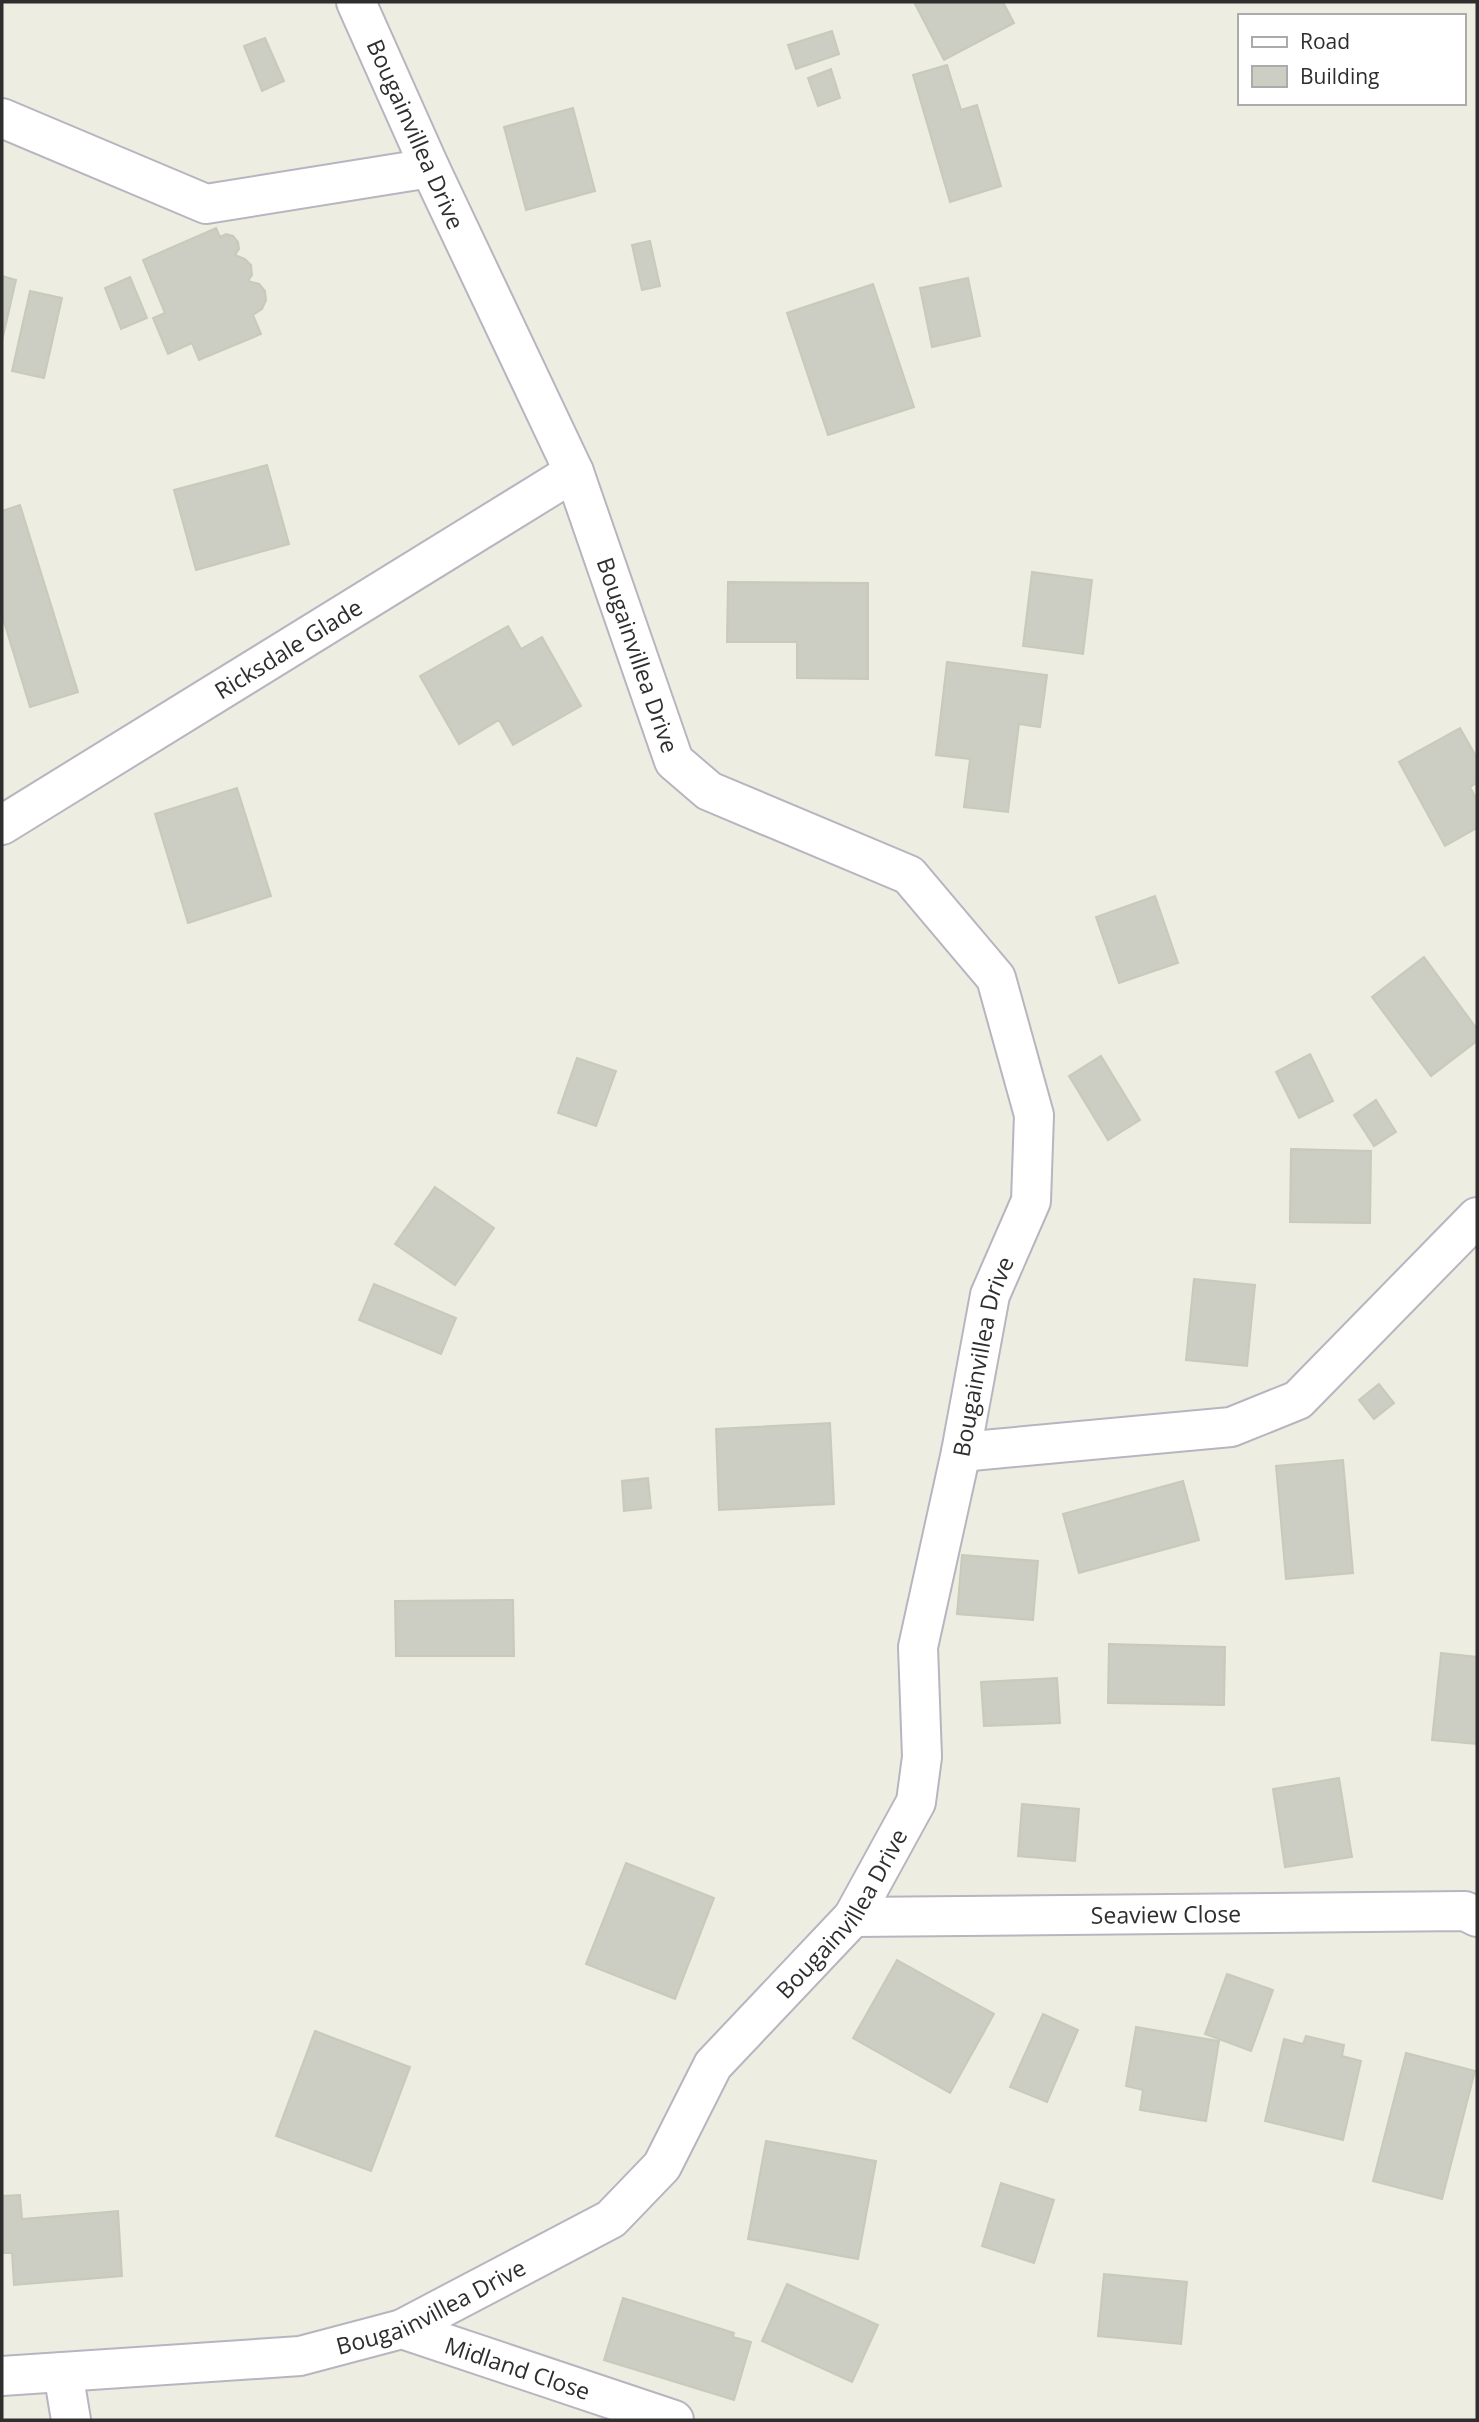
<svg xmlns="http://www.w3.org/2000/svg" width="1479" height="2422" viewBox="0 0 1479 2422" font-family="'Open Sans',sans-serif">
  <rect width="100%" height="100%" fill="#edeee1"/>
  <path fill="#cccdc3" stroke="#c8caba" stroke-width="2" d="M914,2H1003L1014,23L944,60Z
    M832,31L839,54L796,69L788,45Z
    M265,38L284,81L262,91L244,46Z
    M947,65L961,110L977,105L1001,186L950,202L913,75Z
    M831,69L840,98L818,106L808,78Z
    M573,108L595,191L526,210L504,127Z
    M216,228L220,237L226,234L233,236L238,242L239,249L235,255L245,259L251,265L252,275L248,281L259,284L265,291L266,300L262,309L253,315L261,334L199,360L192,343L168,354L153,318L165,313L143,260Z
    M650,241L660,286L642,290L632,245Z
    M2,276L16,280L2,341Z
    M130,277L147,318L121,329L105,288Z
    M968,278L980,336L932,347L920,288Z
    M873,284L914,407L828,435L787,313Z
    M30,291L62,298L44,378L12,371Z
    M267,465L289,544L196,570L174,490Z
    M20,505L78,692L30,707L2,615V511Z
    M1032,572L1092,580L1083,654L1023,646Z
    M728,582L868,583V679L797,678V642H727Z
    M508,626L521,649L542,637L581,706L513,745L499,720L459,744L420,676Z
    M947,662L1047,675L1040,727L1019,724L1008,812L964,807L970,759L936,755Z
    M1460,728L1477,758V783L1470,787L1477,800V828L1445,846L1399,762Z
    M237,788L271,896L188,923L155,814Z
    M1155,896L1178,963L1119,983L1096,917Z
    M1424,957L1477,1029V1041L1431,1076L1372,997Z
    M1310,1054L1333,1101L1299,1118L1276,1072Z
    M1101,1056L1140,1120L1108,1140L1069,1076Z
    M577,1058L616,1071L596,1126L558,1113Z
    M1376,1100L1396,1132L1374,1146L1354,1115Z
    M1291,1149L1371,1151L1370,1223L1290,1222Z
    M435,1187L494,1228L455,1285L395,1244Z
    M1194,1279L1255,1285L1247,1366L1186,1360Z
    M374,1284L456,1318L441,1354L359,1320Z
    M1379,1384L1394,1403L1374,1419L1359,1400Z
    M830,1423L834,1504L719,1510L716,1429Z
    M1343,1460L1353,1573L1286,1579L1276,1466Z
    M648,1478L651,1508L624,1511L622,1481Z
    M1183,1481L1199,1540L1079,1573L1063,1514Z
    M962,1555L1038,1561L1033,1620L957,1614Z
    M513,1600L514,1656H396L395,1601Z
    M1109,1644L1225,1647L1224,1705L1108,1703Z
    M1441,1653L1477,1657V1744L1432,1740Z
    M1057,1678L1060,1723L984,1726L981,1682Z
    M1339,1778L1352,1857L1285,1867L1273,1789Z
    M1022,1804L1079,1809L1075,1861L1018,1856Z
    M626,1863L714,1898L675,1999L586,1964Z
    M897,1960L994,2014L950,2093L853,2038Z
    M1227,1974L1273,1990L1251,2051L1205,2034Z
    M1043,2014L1078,2030L1047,2102L1010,2087Z
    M1136,2027L1219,2041L1206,2121L1140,2110L1143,2090L1126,2086Z
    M315,2031L410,2067L371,2171L276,2136Z
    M1306,2036L1344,2045L1342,2056L1361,2061L1343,2140L1265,2121L1284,2039L1303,2044Z
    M1406,2053L1475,2071L1442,2199L1373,2181Z
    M766,2141L876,2161L858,2259L748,2239Z
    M1001,2183L1054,2200L1034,2263L982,2246Z
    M20,2195L22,2219L118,2211L122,2276L14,2285L12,2253H2V2196Z
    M1104,2274L1187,2282L1181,2344L1098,2336Z
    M787,2284L878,2325L852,2382L762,2341Z
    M623,2298L734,2333L733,2337L751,2342L734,2400L604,2360Z"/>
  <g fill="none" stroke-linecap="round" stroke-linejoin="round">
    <defs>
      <g id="street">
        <path d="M2,118L206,204L430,168"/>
        <path id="s1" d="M2,825L574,472"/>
        <path d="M961,1452L1231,1427L1298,1400L1477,1217"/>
        <path id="s2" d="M853,1917L1465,1911L1477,1917"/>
        <path id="s3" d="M402,2329L674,2420"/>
        <path d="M63,2372L71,2420"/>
        <path id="s4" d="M2,2376L300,2356L402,2329L611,2219L662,2166L713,2065L853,1917L916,1802L922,1757L918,1647L961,1452L990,1295L1031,1201L1034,1115L996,978L909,875L709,791L674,761L574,472L430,168L356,2"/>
      </g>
    </defs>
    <use href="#street" stroke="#b8b4c0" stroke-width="42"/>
    <use href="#street" stroke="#fff" stroke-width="38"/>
  </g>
  <g text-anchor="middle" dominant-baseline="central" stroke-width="6" stroke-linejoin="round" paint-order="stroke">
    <g font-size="23" fill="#2e2e2e" stroke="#fff">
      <text transform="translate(416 134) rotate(66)">Bougainvillea Drive</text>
      <text stroke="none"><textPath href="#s1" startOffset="336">Ricksdale Glade</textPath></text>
      <text transform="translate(638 655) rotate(71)">Bougainvillea Drive</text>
      <text stroke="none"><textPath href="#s4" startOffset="1615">Bougainvillea Drive</textPath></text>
      <text stroke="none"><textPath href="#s4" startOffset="1027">Bougainvillea Drive</textPath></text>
      <text stroke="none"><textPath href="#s2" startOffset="313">Seaview Close</textPath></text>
      <text stroke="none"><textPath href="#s4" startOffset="439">Bougainvillea Drive</textPath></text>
      <text stroke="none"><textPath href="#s3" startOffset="122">Midland Close</textPath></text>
    </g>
  </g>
  <rect width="1479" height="2422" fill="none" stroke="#2e2e2e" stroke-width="7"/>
  <rect x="1238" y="14" width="228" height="91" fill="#ffffff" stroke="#ababab" stroke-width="2"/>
  <rect x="1252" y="37" width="35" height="10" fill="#ffffff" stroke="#ababab" stroke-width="2"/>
  <text x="1300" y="49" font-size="21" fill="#2e2e2e">Road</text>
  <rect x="1252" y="66" width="35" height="21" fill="#cccdc3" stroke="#ababab" stroke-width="2"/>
  <text x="1300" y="84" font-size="21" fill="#2e2e2e">Building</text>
</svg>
